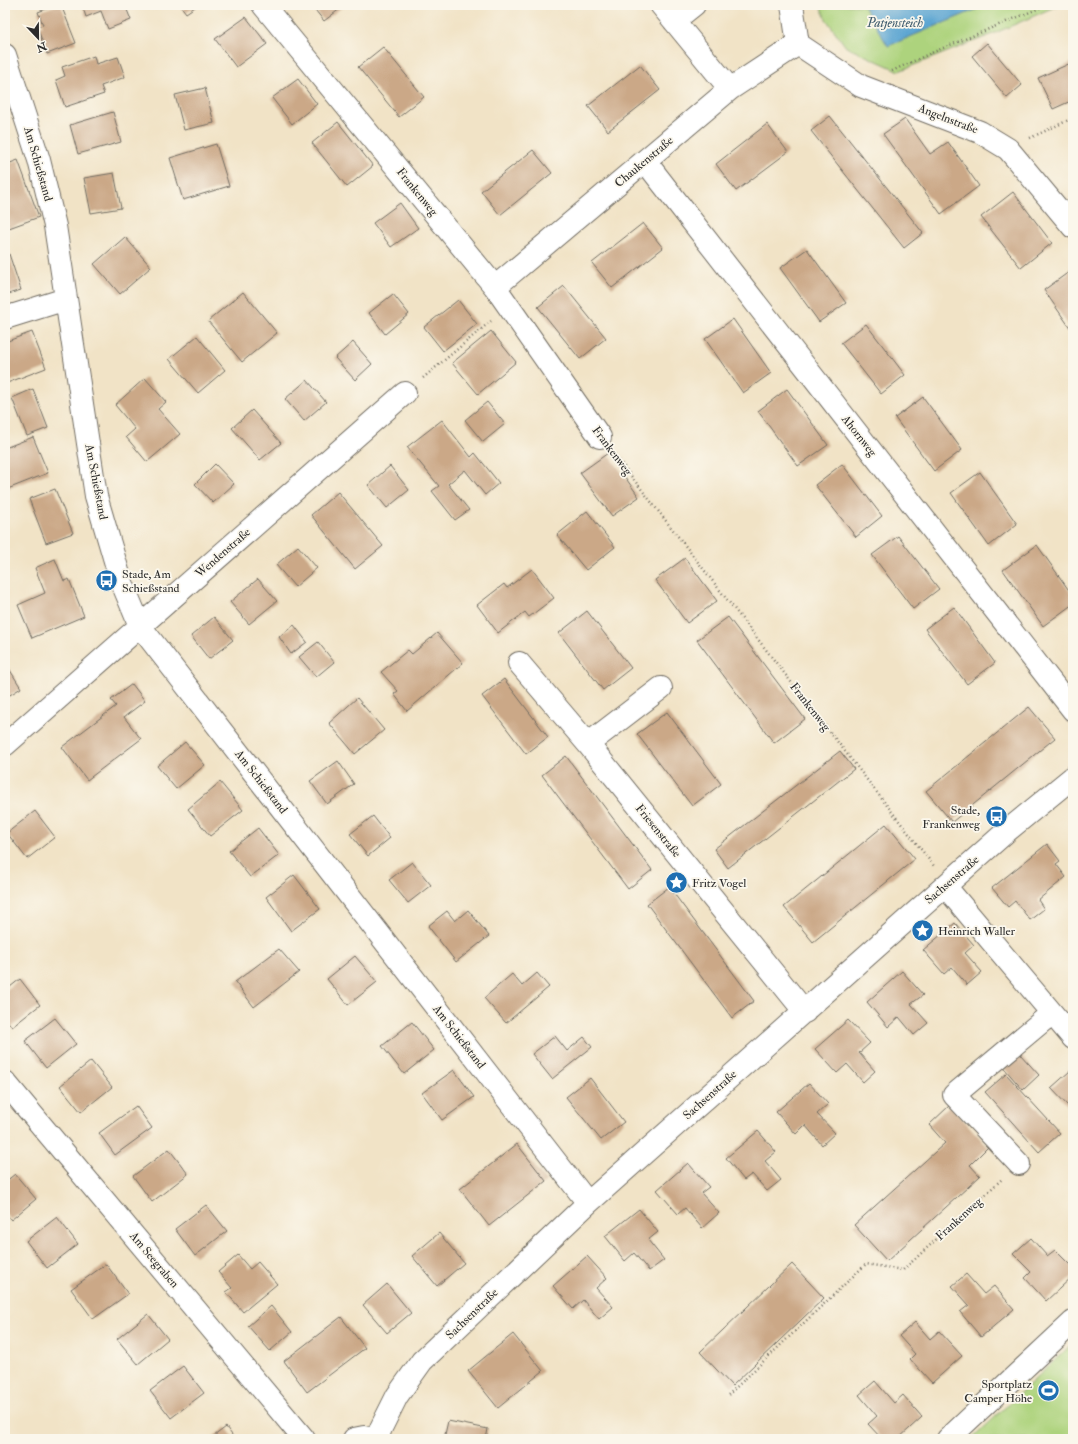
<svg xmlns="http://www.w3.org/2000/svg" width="1078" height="1444" viewBox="0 0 1078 1444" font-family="'IM FELL Double Pica',serif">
  <rect width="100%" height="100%" fill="#fbf7ec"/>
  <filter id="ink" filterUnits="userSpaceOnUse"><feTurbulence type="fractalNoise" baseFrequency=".025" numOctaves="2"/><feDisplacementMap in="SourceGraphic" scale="8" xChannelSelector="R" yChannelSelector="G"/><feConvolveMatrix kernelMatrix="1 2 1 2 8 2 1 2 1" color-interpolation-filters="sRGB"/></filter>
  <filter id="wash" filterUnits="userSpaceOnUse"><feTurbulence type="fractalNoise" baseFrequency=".012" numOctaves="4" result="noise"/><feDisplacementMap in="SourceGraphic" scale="16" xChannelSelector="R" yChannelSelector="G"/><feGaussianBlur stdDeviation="0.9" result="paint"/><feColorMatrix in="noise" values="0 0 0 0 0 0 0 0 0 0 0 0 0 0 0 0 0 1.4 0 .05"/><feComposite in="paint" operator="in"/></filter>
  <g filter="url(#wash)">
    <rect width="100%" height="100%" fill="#f1e3c6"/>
    <path fill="#add37d" stroke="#6c7f54" d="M820,5H863L888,45L987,5H1059L993,34L899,71L846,47L826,19Z
      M1073,1343V1439H972Z"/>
    <path fill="#5aa4d1" stroke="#42687e" d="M863,5H987L888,46Z"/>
    <g id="blocks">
      <path fill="#cba887" d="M57,5H61L76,43L47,54L37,27L43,25L38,12Z
        M82,5H125L131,20L108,29L101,11L86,17Z
        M180,5H198L186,13Z
        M311,5H345L324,21Z
        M246,17L267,44L236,67L215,39Z
        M987,43L1022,85L1007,98L972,56Z
        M383,47L424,97L399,117L358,67Z
        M94,56L96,64L118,57L125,77L101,86L104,94L65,107L56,80L65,76L62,67Z
        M1073,62V100L1053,109L1038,78Z
        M640,65L660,90L608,131L588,106Z
        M298,79L317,104L292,124L272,98Z
        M205,88L214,123L184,130L175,95Z
        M113,112L121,142L78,154L70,125Z
        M830,116L923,233L904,248L811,131Z
        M905,119L930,154L948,142L979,186L941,214L883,134Z
        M338,122L373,166L347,187L312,143Z
        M767,124L788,152L736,191L716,164Z
        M216,144L229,186L183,200L170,158Z
        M533,150L552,173L500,215L481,191Z
        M18,160L39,217L9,228L5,217V165Z
        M114,173L121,208L91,213L84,178Z
        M1013,192L1052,243L1021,268L981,217Z
        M400,203L418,228L391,247L373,223Z
        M643,223L663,248L612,288L592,263Z
        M125,237L151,267L120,294L94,264Z
        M807,249L846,303L819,322L780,268Z
        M9,254L21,290L5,295V255Z
        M1073,269V332L1044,290Z
        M564,286L606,338L580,359L538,307Z
        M243,292L277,333L242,362L208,321Z
        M393,294L409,314L385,334L369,313Z
        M458,300L477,324L443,351L424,327Z
        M733,319L771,373L743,393L705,339Z
        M866,324L905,375L881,394L841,343Z
        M491,331L516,362L478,394L452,363Z
        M32,332L46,368L7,383L5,378V342Z
        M197,336L225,370L198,393L169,359Z
        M353,342L372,364L355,380L335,358Z
        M145,378L166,402L158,409L180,434L147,462L126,437L135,429L115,405Z
        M307,380L326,402L304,421L285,399Z
        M33,389L48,428L27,436L12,398Z
        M787,389L828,445L798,466L758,411Z
        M923,397L962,450L934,471L895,418Z
        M487,402L505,424L483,442L465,420Z
        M252,410L281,443L260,460L232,428Z
        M442,420L471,457L475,453L499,483L485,495L465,470L448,484L469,510L455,520L432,491L439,486L407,447Z
        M33,437L48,473L5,490V448Z
        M608,453L639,497L612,516L580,473Z
        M215,464L234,484L213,503L195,484Z
        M842,464L882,516L856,537L815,485Z
        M390,466L409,490L387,508L368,485Z
        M980,472L1017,524L989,546L951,493Z
        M55,489L73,533L46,543L29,499Z
        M338,492L383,546L355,569L311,515Z
        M587,511L615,547L586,570L557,535Z
        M898,536L939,589L913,609L872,555Z
        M1037,545L1073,596V604L1043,626L1003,570Z
        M298,546L317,568L295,587L276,565Z
        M685,558L717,601L687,623L655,580Z
        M55,559L64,581L69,579L84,616L32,638L18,605L45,593L35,568Z
        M532,569L554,598L529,617L525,612L498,633L477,605L504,584L507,588Z
        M258,579L277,601L249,624L230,602Z
        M954,607L995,663L967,684L925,629Z
        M587,611L631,668L603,690L559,633Z
        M214,617L233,640L209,659L191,636Z
        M728,617L805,719L774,743L697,640Z
        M294,625L307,642L291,654L279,637Z
        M437,633L463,663L407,711L394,694L398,691L381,672L408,650L412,654Z
        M318,642L334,662L316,677L299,657Z
        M5,662L21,688L5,698Z
        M504,679L548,737L526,754L482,696Z
        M132,684L145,701L124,717L141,739L87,780L62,747L116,706L111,700Z
        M357,698L384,730L355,754L329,723Z
        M1029,707L1055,738L952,822L926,791Z
        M667,712L721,784L692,806L637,734Z
        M185,742L205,765L176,789L157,766Z
        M840,751L854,769L728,868L714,849Z
        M566,756L652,870L628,889L542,775Z
        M338,761L354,784L327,804L310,781Z
        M220,782L243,810L210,836L188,809Z
        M35,811L55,837L27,859L7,833Z
        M373,816L390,838L368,856L350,834Z
        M886,824L915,859L813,942L784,907Z
        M258,828L279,855L250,877L229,851Z
        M1047,844L1060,861L1056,864L1066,877L1038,900L1044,909L1030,920L1015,901L1008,907L992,888Z
        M412,862L431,885L408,903L389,880Z
        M294,875L320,909L291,931L266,897Z
        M669,887L754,1001L732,1018L647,904Z
        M468,910L489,936L456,962L428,926L447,911L455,921Z
        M955,923L974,945L965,953L982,972L967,985L952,967L944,974L923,950Z
        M279,949L299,972L254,1007L235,982Z
        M355,956L377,982L348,1005L327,979Z
        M902,971L923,995L911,1004L928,1023L914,1035L899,1017L888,1027L867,1002Z
        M537,973L549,987L506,1023L484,998L512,974L522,986Z
        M20,979L40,1005L12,1027L5,1018V991Z
        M55,1018L76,1044L46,1068L25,1041Z
        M848,1020L870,1043L859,1053L875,1071L863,1082L847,1064L837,1073L815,1049Z
        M412,1022L434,1050L404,1074L382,1046Z
        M555,1036L567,1051L584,1037L592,1047L552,1079L532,1054Z
        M1020,1054L1039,1075L1023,1090L1004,1068Z
        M91,1061L112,1087L81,1112L60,1086Z
        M454,1070L474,1097L442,1120L422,1093Z
        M1070,1071L1073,1075V1102L1068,1106L1051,1088Z
        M1006,1074L1060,1133L1039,1152L985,1092Z
        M590,1078L624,1122L601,1140L566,1097Z
        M809,1083L828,1104L817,1114L835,1133L822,1145L805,1125L796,1134L776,1112Z
        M950,1105L988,1147L970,1165L980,1176L887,1261L854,1225L945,1143L929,1125Z
        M136,1106L152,1128L115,1155L99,1133Z
        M758,1131L776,1152L765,1161L781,1180L767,1191L752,1174L744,1180L726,1158Z
        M517,1144L546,1181L489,1226L460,1189Z
        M169,1149L188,1174L152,1202L133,1176Z
        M688,1163L709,1187L701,1193L719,1213L702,1228L685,1208L678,1214L657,1190Z
        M15,1174L36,1199L11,1220L5,1213V1182Z
        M206,1205L227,1231L195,1256L175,1229Z
        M639,1209L658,1232L648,1240L664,1260L649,1271L634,1253L625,1261L605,1236Z
        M57,1217L78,1244L47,1268L26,1241Z
        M439,1233L464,1263L437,1286L412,1256Z
        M1031,1238L1047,1256L1055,1250L1073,1268V1276L1046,1301L1025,1278L1031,1272L1013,1254Z
        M238,1255L250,1269L258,1262L277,1284L243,1312L226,1292L232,1288L218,1272Z
        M587,1256L607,1278L596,1288L613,1307L599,1319L583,1300L573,1309L553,1286Z
        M106,1264L128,1294L93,1319L71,1289Z
        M792,1264L824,1298L732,1386L700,1352Z
        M966,1274L984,1294L994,1286L1014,1309L981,1337L960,1312L969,1305L952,1286Z
        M387,1284L411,1313L387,1333L363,1305Z
        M271,1306L292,1332L270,1351L248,1326Z
        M148,1314L168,1339L138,1364L117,1339Z
        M341,1317L365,1348L307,1392L284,1361Z
        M915,1322L930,1339L939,1331L962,1356L932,1383L910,1359L915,1354L899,1336Z
        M513,1334L543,1371L498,1408L468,1371Z
        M183,1366L204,1393L171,1418L150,1391Z
        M875,1381L894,1403L903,1395L922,1417L898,1439H882L868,1424L877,1416L859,1395Z
        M448,1421L488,1429L486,1439H444Z
        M226,1427L235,1439H210Z"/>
    </g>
  </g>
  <g filter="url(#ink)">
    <use href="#blocks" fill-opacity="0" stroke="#706b61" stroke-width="1"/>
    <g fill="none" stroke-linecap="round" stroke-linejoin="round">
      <defs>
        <path id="minor" d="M263,5L495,287L600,437
          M661,5L730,89
          M792,5L798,44
          M674,21L694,5
          M798,44L861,86L980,132L1008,149L1073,227
          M5,55L39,160L55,226L96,496L120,578L140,626L588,1203
          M645,161L1073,710
          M495,287L730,89L798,44
          M5,318L66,299
          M519,663L588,744L805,1012
          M588,744L661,688
          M5,745L405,393
          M945,886L1073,1038
          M5,1082L304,1439
          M1019,1164L954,1095L1052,1013
          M354,1439L364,1437L374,1439
          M377,1439L381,1428L397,1396L422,1361L588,1203L1007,831L1073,777
          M948,1439L1073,1322"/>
      </defs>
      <use href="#minor" stroke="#706b61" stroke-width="24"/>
      <path stroke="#706b61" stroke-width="2.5" stroke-dasharray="1 3" stroke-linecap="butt" d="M892,71L931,53L1047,5
        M1030,138L1073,118
        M423,378L491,321
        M614,454L934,866
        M728,1395L866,1264L903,1270L1002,1179"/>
      <use href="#minor" stroke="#fff" stroke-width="22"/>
    </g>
  </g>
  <defs>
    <symbol id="bus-disc" viewBox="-11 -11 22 22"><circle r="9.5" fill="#1f6fb2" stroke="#fbf7ec"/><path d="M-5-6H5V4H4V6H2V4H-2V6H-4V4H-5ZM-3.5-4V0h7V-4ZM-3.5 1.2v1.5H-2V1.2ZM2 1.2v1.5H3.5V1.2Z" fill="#fff"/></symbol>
    <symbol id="sight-disc" viewBox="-11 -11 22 22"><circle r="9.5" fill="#1f6fb2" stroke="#fbf7ec"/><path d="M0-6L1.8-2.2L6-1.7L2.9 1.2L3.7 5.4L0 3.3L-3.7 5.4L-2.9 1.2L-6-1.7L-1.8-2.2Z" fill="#fff"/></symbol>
    <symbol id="stadium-disc" viewBox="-11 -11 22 22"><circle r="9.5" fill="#1f6fb2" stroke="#fbf7ec"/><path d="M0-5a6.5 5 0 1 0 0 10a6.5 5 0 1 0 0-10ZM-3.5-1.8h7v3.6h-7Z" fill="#fff"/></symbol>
  </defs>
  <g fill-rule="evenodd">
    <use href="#bus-disc" x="94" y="568" width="25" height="25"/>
    <use href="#bus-disc" x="984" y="804" width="25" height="25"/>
    <use href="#sight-disc" x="664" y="870" width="25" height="25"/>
    <use href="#sight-disc" x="910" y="918" width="25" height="25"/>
    <use href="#stadium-disc" x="1036" y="1378" width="25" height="25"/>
  </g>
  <g text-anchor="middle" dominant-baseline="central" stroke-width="3.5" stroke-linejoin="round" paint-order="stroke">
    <g font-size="12" fill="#2b2b2b" stroke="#fbf7ec">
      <text transform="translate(948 119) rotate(21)">Angelnstraße</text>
      <text transform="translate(644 162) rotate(-40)">Chaukenstraße</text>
      <text transform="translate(38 164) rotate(74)">Am Schießstand</text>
      <text transform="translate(417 192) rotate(51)">Frankenweg</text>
      <text transform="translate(859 436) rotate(52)">Ahornweg</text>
      <text transform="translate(612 451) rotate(53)">Frankenweg</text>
      <text transform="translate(96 482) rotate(79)">Am Schießstand</text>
      <text transform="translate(223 553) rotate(-41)">Wendenstraße</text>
      <text transform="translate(810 707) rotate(52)">Frankenweg</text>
      <text transform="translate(261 782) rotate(52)">Am Schießstand</text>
      <text transform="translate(658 831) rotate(51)">Friesenstraße</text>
      <text transform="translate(952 880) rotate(-41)">Sachsenstraße</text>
      <text transform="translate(459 1037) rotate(52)">Am Schießstand</text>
      <text transform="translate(710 1095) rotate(-42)">Sachsenstraße</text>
      <text transform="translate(959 1219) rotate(-42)">Frankenweg</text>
      <text transform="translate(154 1260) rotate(50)">Am Seegraben</text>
      <text transform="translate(472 1314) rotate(-44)">Sachsenstraße</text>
    </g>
    <g font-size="12" fill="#2b2b2b" stroke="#fbf7ec" text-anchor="start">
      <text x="122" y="574">Stade, Am<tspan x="122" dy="14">Schießstand</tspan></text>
      <text x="980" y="810" text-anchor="end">Stade,<tspan x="980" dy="14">Frankenweg</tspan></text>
      <text x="692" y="883">Fritz Vogel</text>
      <text x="938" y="931">Heinrich Waller</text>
      <text x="1032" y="1384" text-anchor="end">Sportplatz<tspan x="1032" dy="14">Camper Höhe</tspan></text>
    </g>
    <g font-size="13" font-style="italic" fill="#3e5b6d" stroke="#fbf7ec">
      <text x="895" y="23">Patjensteich</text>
    </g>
  </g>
  <rect width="1078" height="1444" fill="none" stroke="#fbf7ec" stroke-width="20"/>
  <g transform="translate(38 38) rotate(158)" stroke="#fbf7ec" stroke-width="3" paint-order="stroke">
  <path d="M0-3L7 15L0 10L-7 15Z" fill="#2b2b2b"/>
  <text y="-6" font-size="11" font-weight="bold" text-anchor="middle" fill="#2b2b2b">N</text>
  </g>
</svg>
